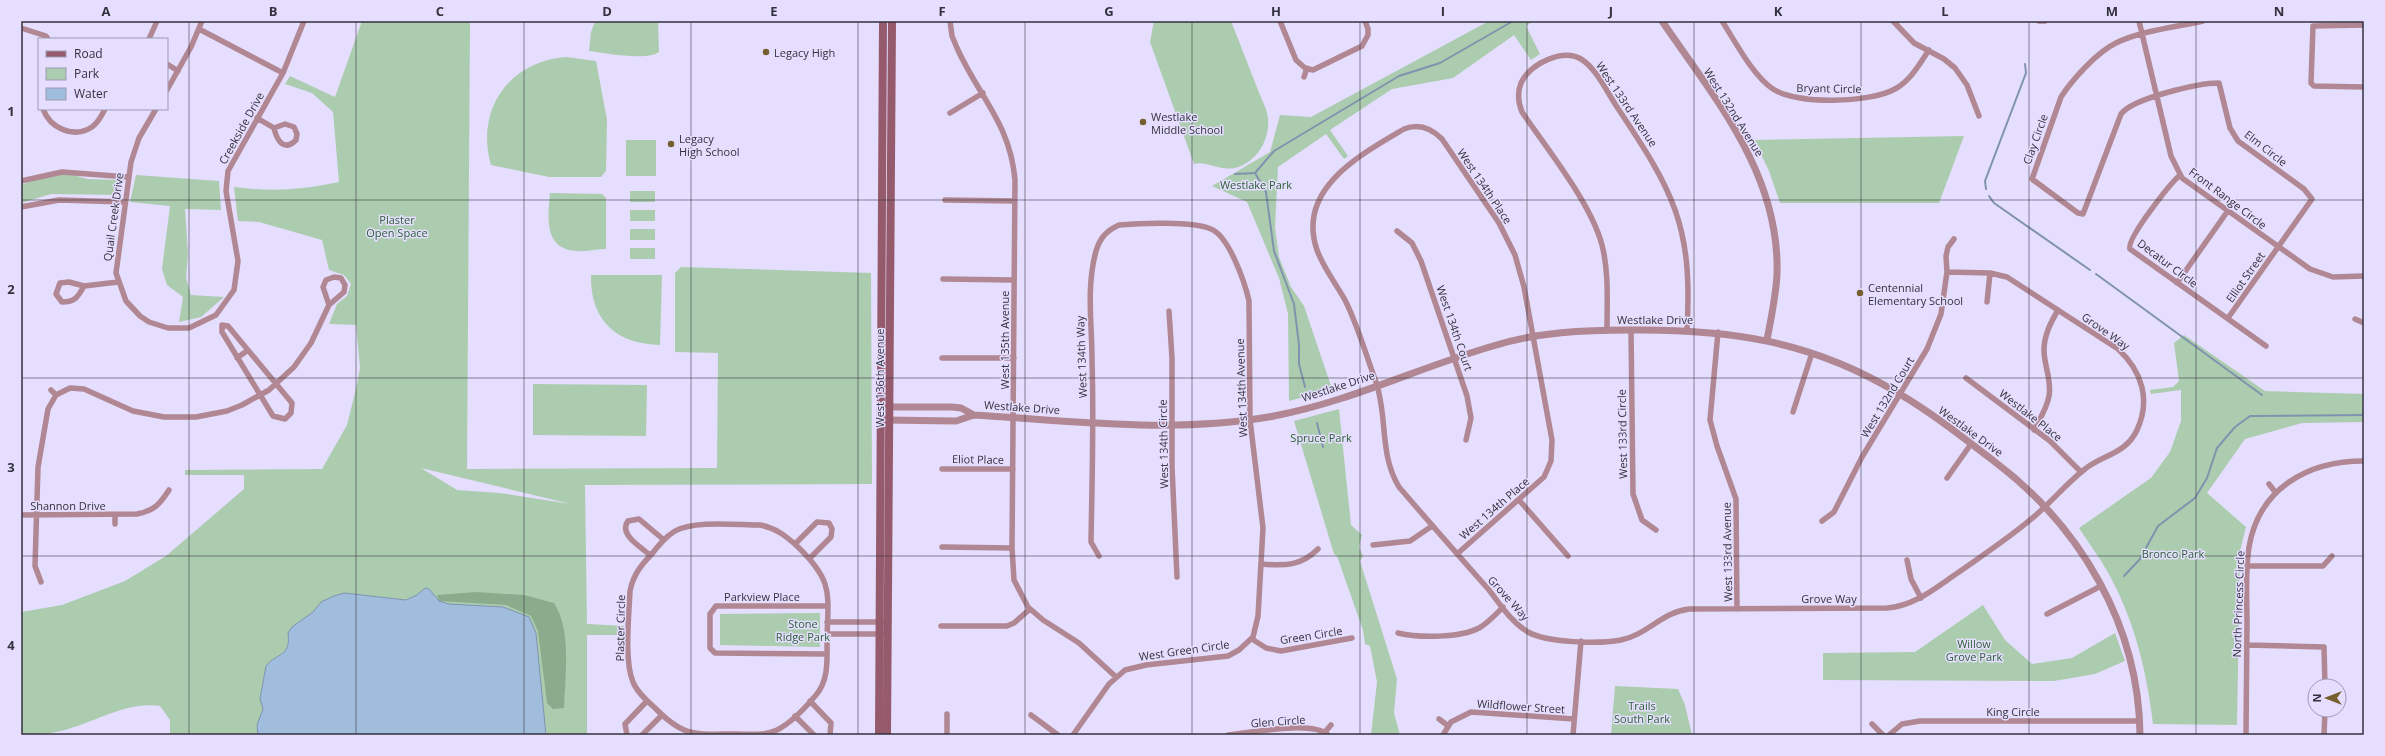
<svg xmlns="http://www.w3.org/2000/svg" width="2385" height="756" viewBox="0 0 2385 756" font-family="'Open Sans',sans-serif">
  <rect width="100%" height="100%" fill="#e5defe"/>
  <path fill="#acccaf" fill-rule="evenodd" d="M362,21H470L467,469L717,468L718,353L675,352V273L681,267L871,273L872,484L585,485L587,624L624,626L623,635H587V735H170V720L160,706C126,701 94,723 61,731C48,734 35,735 21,735V612L62,605L125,581L166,556L244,489V475H185V470L322,469L347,425L355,393L360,368L356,325L329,324L337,304L347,296L351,284L344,275L329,270L322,240L259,222L238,221L234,187C272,192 301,190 339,182L333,112L312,93L285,84L290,76L335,97ZM421,468L571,504L500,493L457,490Z
    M595,21H658L659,52C647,61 604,53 589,51L591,32Z
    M1154,21H1231C1240,44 1249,67 1258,90C1261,98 1267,109 1268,118C1270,138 1259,158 1241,166C1222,174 1208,160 1194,164L1150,42Z
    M1489,21H1533L1526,26L1540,54L1531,60L1514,35L1453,78L1392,89L1330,130L1348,156L1344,159L1326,134L1278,167L1275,227L1279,257L1291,287L1304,306L1332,389L1289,401L1288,314L1279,278L1247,202L1212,186L1270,152L1280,115L1311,117Z
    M566,57L596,61L607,120L606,171L601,177H549L491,165C475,110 509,61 566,57Z
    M1964,136L1939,203H1780L1769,171L1754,140Z
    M626,140H656V176H626Z
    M70,174L87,179L120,180L119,195L51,194L21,203V185L49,175Z
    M136,175L219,181L221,210L185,209L188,254L186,278L191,295L224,297L201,317L179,322L183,297L167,285L162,269L170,206L130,202Z
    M630,191H655V202H630Z
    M550,193L602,194L606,198V249C597,249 587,252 578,251C543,250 548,217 550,193Z
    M630,210H655V221H630Z
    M630,229H655V240H630Z
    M630,248H655V259H630Z
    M591,275H662L660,345C616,344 590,320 591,275Z
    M2184,335L2265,391L2364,394V422L2302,423L2245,439L2207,493L2246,527L2240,551L2237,725L2153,724C2147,674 2136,626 2112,580C2103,562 2090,545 2079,528L2151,478L2170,452L2181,421V390L2151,394L2150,390L2173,387L2179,381L2174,343Z
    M533,384L647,385L646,436L533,435Z
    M1339,409L1351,525L1362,535L1359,547L1363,556L1360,561L1397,679L1394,713L1400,735H1371L1377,682L1370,646L1365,644L1363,630L1337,556L1334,554L1294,421Z
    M1983,605L2005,640L2032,664L2072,658L2115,633L2125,661L2095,674L2054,681L1823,680V653L1915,652Z
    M820,613V647L720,645V614Z
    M1615,686L1678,689L1685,705L1692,735H1611Z"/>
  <path fill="#8aac8d" d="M476,592L524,595L554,603C572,631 565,675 564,708L553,709L547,703L538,631L531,616L506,605L439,601L437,595Z"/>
  <path fill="#a0bdde" stroke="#8093ae" d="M425,588L429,589L439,601L449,604L503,607L529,617L536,633L546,735H258L257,725L263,709L260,699L266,666C277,652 291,658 288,633L292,627L313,612L321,602L334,596L344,593L406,600L417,595Z"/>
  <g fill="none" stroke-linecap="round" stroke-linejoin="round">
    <path stroke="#8093ae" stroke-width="2" d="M1235,174L1255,173
      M1986,189L1985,181L2026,73L2025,64
      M1989,196L1994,203L2090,270
      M2096,274L2262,395
      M1305,387L1299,364V345L1294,304L1274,251L1266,192L1255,173L1274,151L1399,76L1440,63L1513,21
      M1317,423L1323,447
      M2124,576L2140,559L2158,526L2195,498L2207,478L2217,448L2235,427L2250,416L2364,415"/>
    <path stroke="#b08793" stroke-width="5.5" d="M950,21L952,36L957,48C979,97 1010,123 1015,180L1012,548L1014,580L1028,607L1043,620L1079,643L1116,677
      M1280,21L1296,60L1305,68L1313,70L1362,46L1368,35V29L1365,21
      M1722,21C1735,41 1753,76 1773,89C1797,105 1870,103 1895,89C1910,81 1919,65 1929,50
      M1893,21L1914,43L1944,59L1955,68L1967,85L1979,116
      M2039,21H2045
      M2139,21L2171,156L2182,178L2310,269L2333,277L2364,276
      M2203,21C2176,27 2140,31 2116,43C2097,52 2072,80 2061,97L2032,179L2078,213L2083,214L2121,114C2133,98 2199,83 2219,83L2230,128L2238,141L2304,189L2312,199L2228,318
      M2364,25L2313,26L2311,83L2314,86L2364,87
      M21,28L46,36L48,39
      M199,29L283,73
      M149,39L157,21
      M167,64L178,71
      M1304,77L1307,68
      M167,90L191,47L202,21
      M43,109C50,128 73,139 92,127C98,123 102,115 105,109
      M156,109L139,138L131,162L116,273L126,301L140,316L149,322L168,328H189L216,315L234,290L238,261L226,191L228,171L283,73L304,21
      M950,113L983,93
      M257,118L274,128
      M285,124L294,127L297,134L296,140C284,152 277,141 274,128Z
      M2180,175C2170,184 2126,239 2130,249L2266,346
      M21,181L62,172L128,177
      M945,200L1015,201
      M21,207L59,200L125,202
      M1397,231L1412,243L1421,261L1467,396L1471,418L1466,440
      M943,279L1014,280
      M2177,283L2227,212
      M84,286C78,297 75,302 62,302L56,294L60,283L69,282L84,286L118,282
      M1987,302L1990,273
      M1169,311L1172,358V467L1177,577
      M2355,319L2364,323
      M222,325L228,326L292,403L291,413L285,419L273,416L222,332Z
      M1607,330C1607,302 1609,272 1602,245C1591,203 1547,149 1522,112C1518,102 1517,93 1521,83C1530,64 1562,48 1581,59C1596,68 1607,92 1617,107C1673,191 1693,225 1687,329
      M1631,330L1633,494L1642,520L1656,530
      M1718,332L1710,420L1717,446L1736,499L1737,609
      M237,358L248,350
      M942,358H1014
      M1966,378L2050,441L2081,472
      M51,390L56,395
      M1793,412L1812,353
      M2034,430C2040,419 2047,408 2049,396C2052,380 2044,366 2044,350C2044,335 2051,322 2058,310
      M942,469H1013
      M1947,478L1971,444
      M2269,484L2276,493
      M1519,500L1568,556
      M21,515L137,514C154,511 160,504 169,490
      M115,515V524
      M1822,521L1834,512L1862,457L1927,349L1941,314L1947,272L1946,256L1948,247L1954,239
      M760,525C776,528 786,536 798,547C834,582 828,593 827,640C827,659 829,680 816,695C806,707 791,723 777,730C764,736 750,734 736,734C695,734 684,738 654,707C646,700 637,692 633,682C624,661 629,615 630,591C633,576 640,566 651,555C658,546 665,537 675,531C694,520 737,525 760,525Z
      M795,544L817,522L829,523L832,529L831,537L810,558
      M1373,545L1410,541L1432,526
      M942,547L1012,548
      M1457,554L1544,477L1551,461L1552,440L1524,287L1515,255L1499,223L1442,139C1431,128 1419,123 1404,129C1360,155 1296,189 1317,250C1323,267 1336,284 1345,300C1358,326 1366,355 1376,382C1388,418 1379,454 1399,487C1429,522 1459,556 1489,590C1500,604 1512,623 1528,632C1547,643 1599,644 1621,640C1647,635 1662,612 1689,609L1887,608C1914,606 1934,589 1956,574C1983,555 2011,537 2036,515C2053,500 2067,483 2085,469C2102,455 2126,454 2137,430C2151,400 2142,371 2118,349L2007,277L1990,273L1947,272
      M650,555C641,547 618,534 628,521L639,519L664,540
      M1907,560L1911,579L1921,598
      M1262,564C1285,566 1301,566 1318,549
      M2248,566H2323L2332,556
      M41,582L35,566L38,467L48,409L56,395L70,388L84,389L133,411L164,417H196L227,411L242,405L269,390L294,367L311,343L329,305L344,292L345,285L341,278L334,277L326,280L323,287L329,305
      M2047,614L2101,586
      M827,622H882
      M941,626H1007L1014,623L1030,609
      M1398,633C1419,638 1460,638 1479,628C1488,623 1496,614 1503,607
      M827,634H883
      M1252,639L1266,648L1281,651L1352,638
      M2247,645L2324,647L2325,686
      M827,654L715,653L710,648V614L716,606H827
      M810,701L831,723L830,735
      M1031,715L1058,735
      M795,716L814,735
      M1439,719L1447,725
      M1872,724L1883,735
      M1325,732L1331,725
      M627,735L625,724L647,701
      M642,735L662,715
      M947,735V714
      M1073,735L1109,684L1125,670L1146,665L1228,656L1239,650L1253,637L1258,616L1263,528L1250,420L1249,301C1245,283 1229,236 1211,229C1193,221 1140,223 1119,225C1106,231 1100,238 1096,251C1086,288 1092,323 1092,360C1094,421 1092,481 1091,542L1099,556
      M1228,735C1250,733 1312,720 1328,735
      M1443,735L1451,722L1471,712L1574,719
      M1573,735L1581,641
      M1889,735L1902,724L1920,721H2140
      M2246,735C2246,698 2247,660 2247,623C2247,598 2245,572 2249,547C2259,488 2308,461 2364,461
      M2324,735L2325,710"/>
    <path stroke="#b08793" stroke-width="7" d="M1662,21C1715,99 1780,174 1777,274C1776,296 1771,318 1767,340
      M884,407H952L961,408L974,415C1074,421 1175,434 1274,416C1349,402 1420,367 1493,346C1538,332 1584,330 1631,330C1730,329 1812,341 1898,393C1932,413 1964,438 1995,462C2081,527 2139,626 2140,735
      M884,420L956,421L974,415"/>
    <path stroke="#955a6c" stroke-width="8" d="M879,735L883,21
      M887,735L892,21"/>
  </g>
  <path fill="none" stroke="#34313e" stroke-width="1" stroke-opacity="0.55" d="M189,21V735M356,21V735M524,21V735M691,21V735M858,21V735M1025,21V735M1192,21V735M1360,21V735M1527,21V735M1694,21V735M1861,21V735M2029,21V735M2196,21V735M21,200H2364M21,378H2364M21,556H2364"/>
  <g fill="#755f2f" stroke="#e5defe" stroke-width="1.5">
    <circle cx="766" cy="52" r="4"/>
    <circle cx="1143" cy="122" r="4"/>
    <circle cx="671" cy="144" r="4"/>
    <circle cx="1860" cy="293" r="4"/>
  </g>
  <g text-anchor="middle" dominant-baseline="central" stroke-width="3" stroke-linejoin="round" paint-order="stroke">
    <g font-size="11" fill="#34313e" stroke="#e5defe" text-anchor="start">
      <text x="774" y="52">Legacy High</text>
      <text x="1151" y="116">Westlake<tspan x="1151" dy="13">Middle School</tspan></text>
      <text x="679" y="138">Legacy<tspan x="679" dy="13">High School</tspan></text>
      <text x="1868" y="287">Centennial<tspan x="1868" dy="13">Elementary School</tspan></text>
    </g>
    <g font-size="11" fill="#34313e" stroke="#e5defe">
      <text transform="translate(1829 88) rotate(1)">Bryant Circle</text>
      <text transform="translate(1627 104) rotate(56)">West 133rd Avenue</text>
      <text transform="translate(1734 112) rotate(58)">West 132nd Avenue</text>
      <text transform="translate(241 128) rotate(-61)">Creekside Drive</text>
      <text transform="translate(2035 139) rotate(-70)">Clay Circle</text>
      <text transform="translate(2266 148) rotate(38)">Elm Circle</text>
      <text transform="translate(1485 186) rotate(56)">West 134th Place</text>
      <text transform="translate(2228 198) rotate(37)">Front Range Circle</text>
      <text transform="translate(113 217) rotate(-82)">Quail Creek Drive</text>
      <text transform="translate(2168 263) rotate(37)">Decatur Circle</text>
      <text transform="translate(2245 277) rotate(-55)">Elliot Street</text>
      <text x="1655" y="319">Westlake Drive</text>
      <text transform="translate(1455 328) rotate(71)">West 134th Court</text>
      <text transform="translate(2106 331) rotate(35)">Grove Way</text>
      <text transform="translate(1004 340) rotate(-90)">West 135th Avenue</text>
      <text transform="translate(1081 357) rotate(-92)">West 134th Way</text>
      <text transform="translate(879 378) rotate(-90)">West 136th Avenue</text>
      <text transform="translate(1338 386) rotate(-18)">Westlake Drive</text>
      <text transform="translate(1241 388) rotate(-92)">West 134th Avenue</text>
      <text transform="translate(1887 397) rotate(-59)">West 132nd Court</text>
      <text transform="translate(1022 407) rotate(4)">Westlake Drive</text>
      <text transform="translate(2031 415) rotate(38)">Westlake Place</text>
      <text transform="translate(1971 431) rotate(36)">Westlake Drive</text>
      <text transform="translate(1622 434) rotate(-91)">West 133rd Circle</text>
      <text transform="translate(1163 444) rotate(-91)">West 134th Circle</text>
      <text transform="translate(978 459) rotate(1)">Eliot Place</text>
      <text x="68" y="505">Shannon Drive</text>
      <text transform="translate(1494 508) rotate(-41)">West 134th Place</text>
      <text transform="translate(1727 552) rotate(-91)">West 133rd Avenue</text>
      <text x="762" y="596">Parkview Place</text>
      <text transform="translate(1509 598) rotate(48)">Grove Way</text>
      <text x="1829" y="598">Grove Way</text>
      <text transform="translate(2238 604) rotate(-88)">North Princess Circle</text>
      <text transform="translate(620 628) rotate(-89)">Plaster Circle</text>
      <text transform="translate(1311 635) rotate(-9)">Green Circle</text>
      <text transform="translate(1184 650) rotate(-8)">West Green Circle</text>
      <text transform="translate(1521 706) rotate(4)">Wildflower Street</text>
      <text x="2013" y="711">King Circle</text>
      <text transform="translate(1278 721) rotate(-4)">Glen Circle</text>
    </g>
    <g font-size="11" fill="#2b5e34" stroke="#e5defe">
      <text x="1256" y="184">Westlake Park</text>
      <text x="397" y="219">Plaster<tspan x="397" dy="13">Open Space</tspan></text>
      <text x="1321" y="437">Spruce Park</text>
      <text x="2173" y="553">Bronco Park</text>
      <text x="803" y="623">Stone<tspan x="803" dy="13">Ridge Park</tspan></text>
      <text x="1974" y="643">Willow<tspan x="1974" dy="13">Grove Park</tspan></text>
      <text x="1642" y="705">Trails<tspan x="1642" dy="13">South Park</tspan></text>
    </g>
  </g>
  <rect width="2385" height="756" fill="none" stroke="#e5defe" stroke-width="44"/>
  <rect x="38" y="38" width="130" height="72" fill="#e5defe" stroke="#9e99b1"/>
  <rect x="46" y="51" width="20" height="6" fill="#955a6c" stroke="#9e99b1"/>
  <text x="74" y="58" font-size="12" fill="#34313e">Road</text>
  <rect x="46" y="68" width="20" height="12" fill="#acccaf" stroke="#9e99b1"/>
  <text x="74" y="78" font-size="12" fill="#34313e">Park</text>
  <rect x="46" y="88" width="20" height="12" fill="#a0bdde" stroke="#9e99b1"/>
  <text x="74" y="98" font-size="12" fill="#34313e">Water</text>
  <g transform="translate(2327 698) rotate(270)"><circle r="19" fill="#e5defe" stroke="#9e99b1"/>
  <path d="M0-3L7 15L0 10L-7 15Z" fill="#755f2f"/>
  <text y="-6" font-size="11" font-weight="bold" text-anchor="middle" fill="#34313e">N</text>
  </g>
  <rect x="22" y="22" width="2341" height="712" fill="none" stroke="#34313e" stroke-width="1.5"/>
  <g font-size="13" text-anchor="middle" font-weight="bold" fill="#34313e">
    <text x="106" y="16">A</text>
    <text x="273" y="16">B</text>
    <text x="440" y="16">C</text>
    <text x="607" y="16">D</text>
    <text x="774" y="16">E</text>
    <text x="942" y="16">F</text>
    <text x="1109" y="16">G</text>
    <text x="1276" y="16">H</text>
    <text x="1443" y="16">I</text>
    <text x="1611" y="16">J</text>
    <text x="1778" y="16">K</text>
    <text x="1945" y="16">L</text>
    <text x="2112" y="16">M</text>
    <text x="2279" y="16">N</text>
    <text x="11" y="116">1</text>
    <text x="11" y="294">2</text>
    <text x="11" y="472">3</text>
    <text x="11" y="650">4</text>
  </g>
</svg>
